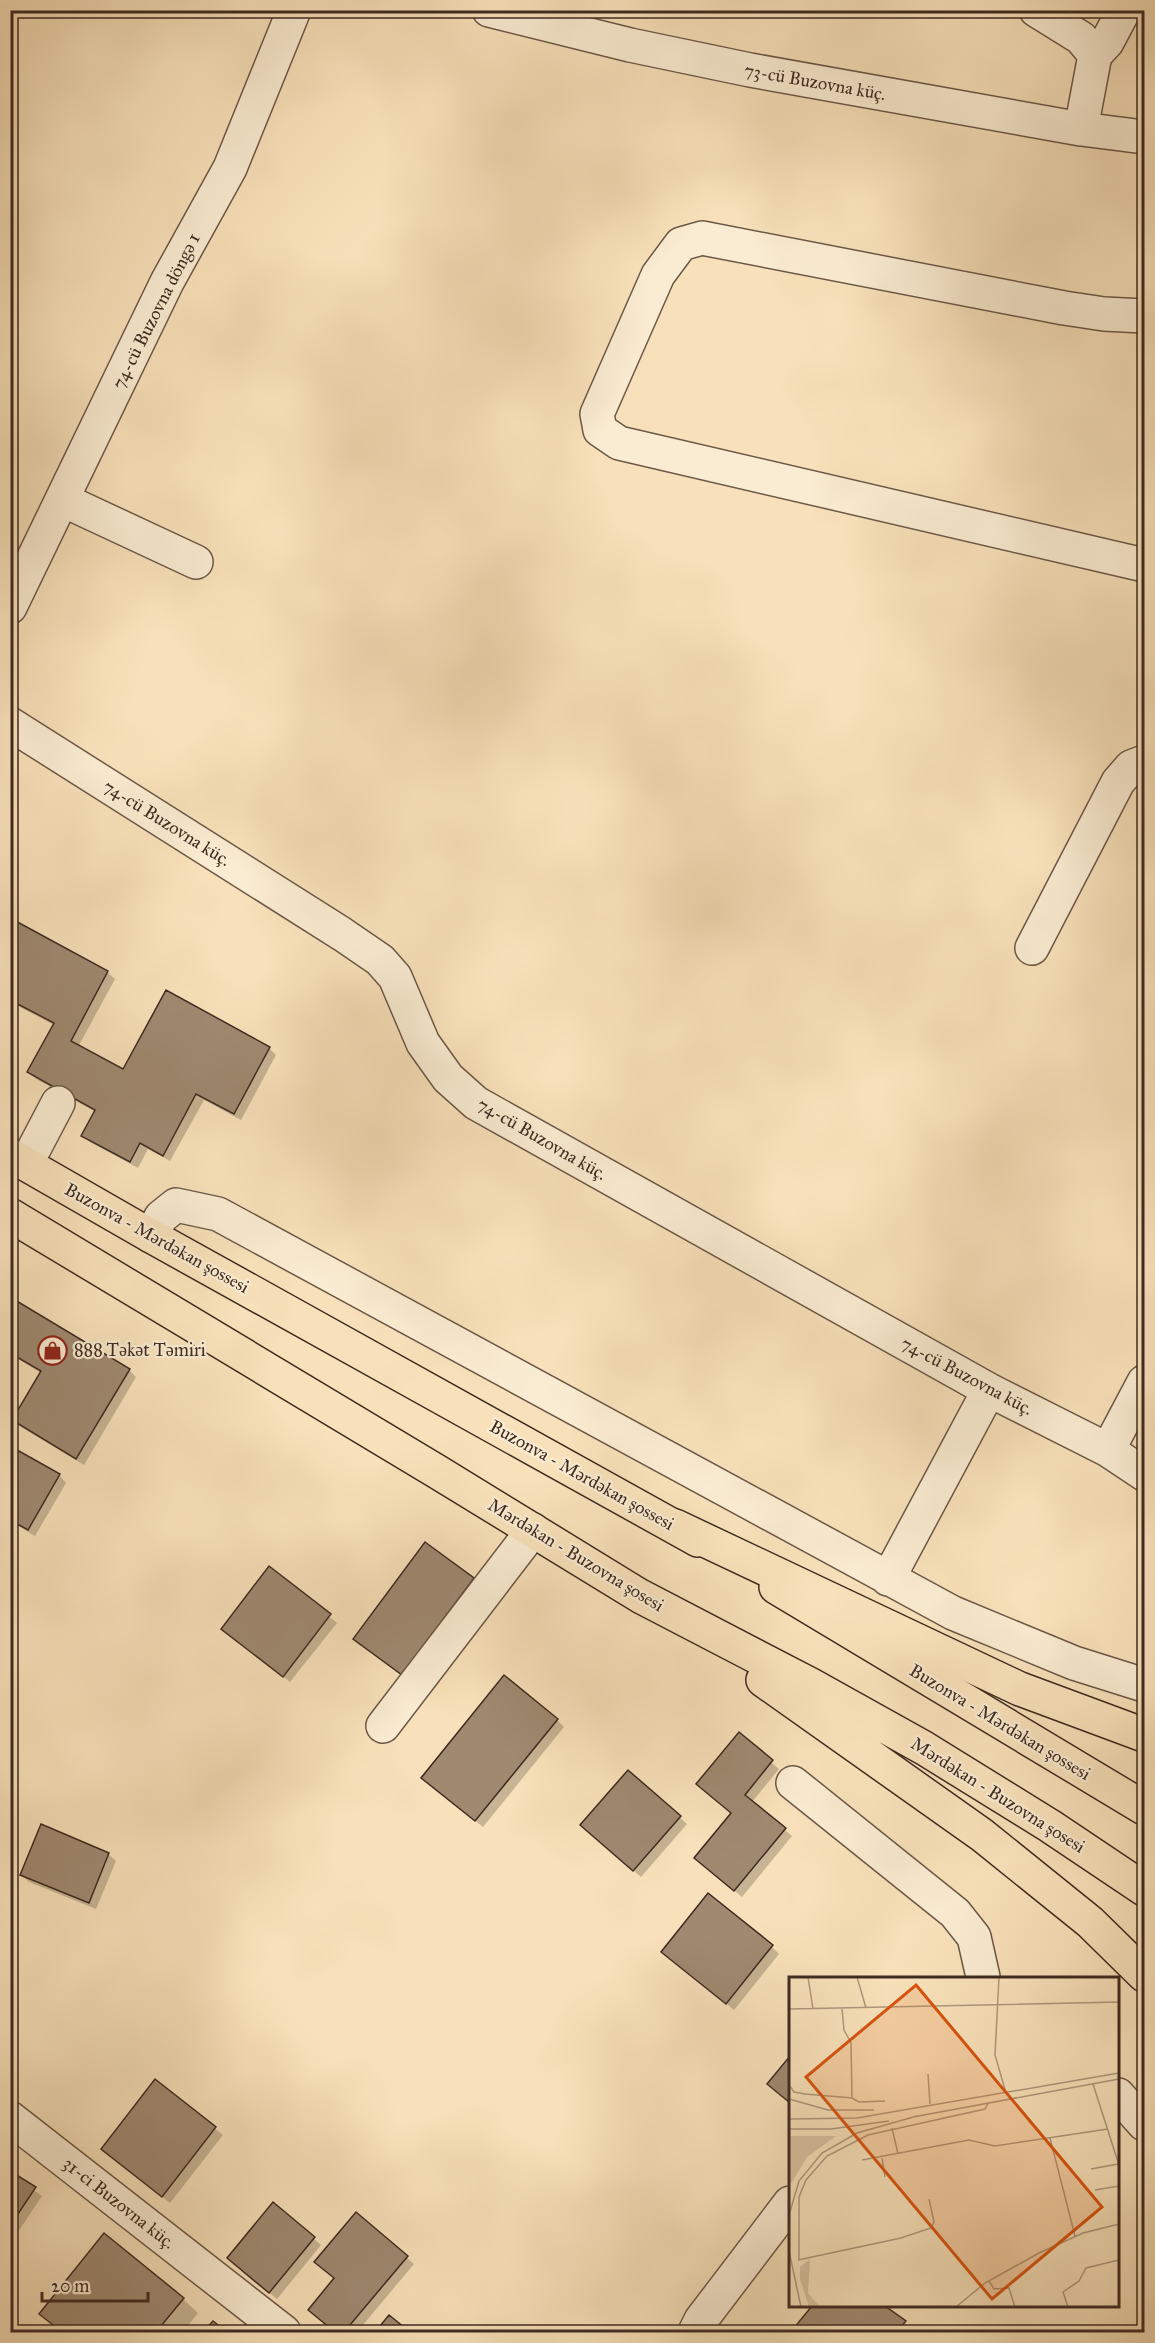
<svg xmlns="http://www.w3.org/2000/svg" width="1155" height="2343" viewBox="0 0 1155 2343" font-family="'IM FELL Great Primer',serif">
  <rect width="100%" height="100%" fill="#f8e1ba"/>
  <filter id="stains"><feTurbulence type="fractalNoise" baseFrequency=".00333" numOctaves="4"/><feColorMatrix values="0 0 0 0 .2 0 0 0 0 .09 0 0 0 0 .02 0 0 0 .5 -.17"/></filter>
  <radialGradient id="worn" r=".72"><stop offset=".6" stop-color="#630" stop-opacity="0"/><stop offset="1" stop-color="#630" stop-opacity=".3"/></radialGradient>
  <path fill="#0003" d="M10,920L107,972L115,979L78,1047L124,1071L269,1048L276,1055L241,1120L204,1100L170,1161L148,1149L138,1168L90,1142L83,1135L96,1112L36,1079L29,1072L54,1025L14,1004L10,1010Z
    M10,1299L129,1370L136,1377L84,1465L21,1427L14,1420L41,1373L10,1354Z
    M10,1447L59,1475L66,1483L35,1536L10,1521Z
    M270,1569L337,1623L290,1682L223,1629Z
    M473,1579L480,1586L409,1681L355,1639Z
    M557,1720L564,1727L483,1827L430,1785Z
    M739,1734L779,1769L752,1802L792,1836L742,1897L703,1865L733,1814L698,1784Z
    M628,1772L687,1824L641,1877L589,1832Z
    M108,1854L116,1861L96,1909L29,1882L22,1875Z
    M772,1947L779,1954L734,2010L663,1952Z
    M790,2058V2103L769,2084Z
    M156,2081L223,2135L170,2203L103,2149Z
    M10,2173L42,2196L10,2244Z
    M273,2204L321,2245L277,2299L236,2265Z
    M356,2214L414,2264L357,2332H336L317,2317L335,2279Z
    M105,2235L183,2299L198,2313L183,2332H61L41,2314Z
    M814,2306H883L912,2330L909,2332H799L795,2328Z"/>
  <path fill="#9f8971" stroke="#3e2a21" stroke-width="1.5" d="M10,918L108,971L71,1041L123,1069L166,990L270,1047L234,1114L196,1094L163,1156L140,1143L130,1162L81,1136L95,1110L27,1072L54,1023L10,1000Z
    M10,1297L130,1369L76,1459L12,1420L41,1371L10,1353Z
    M10,1446L60,1474L28,1530L10,1520Z
    M425,1542L474,1578L402,1675L353,1639Z
    M269,1566L331,1614L283,1677L221,1629Z
    M504,1675L558,1719L475,1821L421,1778Z
    M739,1732L773,1760L745,1795L786,1828L734,1891L694,1858L731,1813L696,1784Z
    M628,1770L681,1816L633,1871L580,1825Z
    M41,1824L109,1853L89,1903L20,1875Z
    M708,1893L773,1945L726,2004L661,1952Z
    M790,2056V2103L767,2084Z
    M155,2079L216,2127L162,2197L101,2149Z
    M10,2171L36,2187L10,2226Z
    M273,2202L315,2237L269,2293L227,2258Z
    M356,2212L408,2256L344,2332H335L308,2310L334,2278L314,2262Z
    M104,2233L184,2298L156,2332H62L39,2314Z
    M812,2306H885L906,2321L897,2332H798L793,2329Z
    M389,2315L410,2332H375Z
    M213,2321L227,2332H203Z"/>
  <g fill="none" stroke-linecap="round" stroke-linejoin="round">
    <defs>
      <path id="minor" d="M489,10L630,45L750,70L1081,129L1144,137
        M1036,10L1081,38L1095,55L1081,129
        M1095,55L1107,42L1124,10
        M1144,316L1104,314L1064,308L702,238L681,244L658,275L597,414L600,430L619,443L1144,565
        M63,500L196,562
        M10,607L167,282L230,168L294,10
        M10,724L342,934L380,960L395,977L423,1043L448,1078L476,1103L989,1390L1108,1450L1144,1474
        M1032,948L1118,782L1131,767L1144,762
        M26,1164L58,1103
        M151,1236L161,1217L176,1205L218,1214L953,1613L1074,1663L1144,1685
        M1108,1450L1144,1382
        M888,1579L989,1390
        M383,1726L533,1530
        M793,1783L955,1913L974,1937L983,1977
        M1118,2095L1144,2124
        M10,2118L284,2332
        M695,2332L701,2320L790,2203"/>
      <path id="major" d="M10,1155L151,1236L698,1540
        M10,1215L436,1471L640,1596L811,1685L924,1748L1050,1826L1144,1889
        M776,1587L1144,1808
        M763,1680L982,1835L1090,1922L1144,1975"/>
      <path id="highway" d="M675,1526L1020,1689L1144,1735"/>
    </defs>
    <use href="#minor" stroke="#6c5847" stroke-width="36"/>
    <use href="#major" stroke="#3e2a21" stroke-width="36"/>
    <use href="#highway" stroke="#3e2a21" stroke-width="36"/>
    <use href="#minor" stroke="#faecd2" stroke-width="33"/>
    <use href="#major" stroke="#f8e1ba" stroke-width="33"/>
    <use href="#highway" stroke="#f8e1ba" stroke-width="33"/>
  </g>
  <defs>
    <symbol id="shop-ring" viewBox="-11 -11 22 22"><circle r="9.5" fill="#faecd2" stroke="#8f2418" stroke-width="1.5"/><path d="M-5-2.5h2.3a2.7 3.5 0 0 1 5.4 0H5L5.5 6h-11ZM-1.5-2.5h3a1.5 2.3 0 0 0-3 0Z" fill="#8f2418"/></symbol>
  </defs>
  <g fill-rule="evenodd">
    <use href="#shop-ring" x="36" y="1334" width="33" height="33"/>
  </g>
  <g text-anchor="middle" dominant-baseline="central" stroke-width="4.5" stroke-linejoin="round" paint-order="stroke">
    <g font-size="18" fill="#3e2a21" stroke="#faecd2">
      <text transform="translate(815 82) rotate(10)">73-cü Buzovna küç.</text>
      <text transform="translate(156 311) rotate(-63)">74-cü Buzovna döngə 1</text>
      <text transform="translate(167 823) rotate(32)">74-cü Buzovna küç.</text>
      <text transform="translate(542 1139) rotate(30)">74-cü Buzovna küç.</text>
      <text transform="translate(157 1238) rotate(29)">Buzonva - Mərdəkan şossesi</text>
      <text transform="translate(967 1376) rotate(28)">74-cü Buzovna küç.</text>
      <text transform="translate(582 1475) rotate(29)">Buzonva - Mərdəkan şossesi</text>
      <text transform="translate(576 1555) rotate(31)">Mərdəkan - Buzovna şosesi</text>
      <text transform="translate(1000 1722) rotate(31)">Buzonva - Mərdəkan şossesi</text>
      <text transform="translate(998 1795) rotate(32)">Mərdəkan - Buzovna şosesi</text>
      <text transform="translate(119 2203) rotate(38)">31-ci Buzovna küç.</text>
    </g>
    <g font-size="18" fill="#3e2a21" stroke="#faecd2" text-anchor="start">
      <text x="74" y="1350">888 Təkət Təmiri</text>
    </g>
  </g>
  <g transform="translate(789 1977)">
    <rect width="330" height="330" fill="#f8e1ba"/>
    <path d="M0,159H47L18,180L0,210ZM21,282L19,316L31,330H20L11,302V290Z" fill="#d8c2a0"/>
    <path fill="none" stroke="#ae987d" stroke-width="1.5" d="M19,0L24,32M68,0L77,31M210,0L206,78L217,116M0,32L330,25M139,97L141,127M304,107L330,188M0,108L5,115L16,117L63,121L62,66L55,53L53,32M63,121L70,125L96,124M0,122L39,133H85M124,140L330,102M0,142L68,141L330,96M103,151L109,177M0,152H42L100,144M261,161L286,259M93,181L96,200M73,183L180,163L206,169L319,152M302,192L329,187M306,213L330,209M0,238L10,204L33,176L68,156L128,139M0,274L12,330M9,283L112,261L142,251L145,245L140,222M10,283V220L17,203L38,179L79,158L196,132L200,125M200,304L205,312L220,311L226,330M167,330L196,306L250,276L294,256L330,247M279,330L274,315L290,304L297,291L330,283"/>
    <path fill="#d7540e" fill-opacity="0.15" stroke="#d7540e" stroke-width="3" d="M127,8L313,230L203,322L17,100Z"/>
    <rect width="330" height="330" fill="none" stroke="#3e2a21" stroke-width="3"/>
  </g>
  <rect width="1155" height="2343" fill="none" stroke="#f8e1ba" stroke-width="36"/>
  <rect x="12" y="12" width="1131" height="2319" fill="none" stroke="#3e2a21" stroke-width="3"/>
  <rect x="18" y="18" width="1119" height="2307" fill="none" stroke="#3e2a21" stroke-width="1.5"/>
  <path d="M42 2292v9h106v-9" fill="none" stroke="#3e2a21" stroke-width="3"/>
  <text x="51" y="2292" font-size="18" fill="#3e2a21" stroke="#faecd2" stroke-width="4.5" paint-order="stroke">20 m</text>
  <rect width="100%" height="100%" filter="url(#stains)"/>
  <rect width="100%" height="100%" fill="url(#worn)"/>
</svg>
